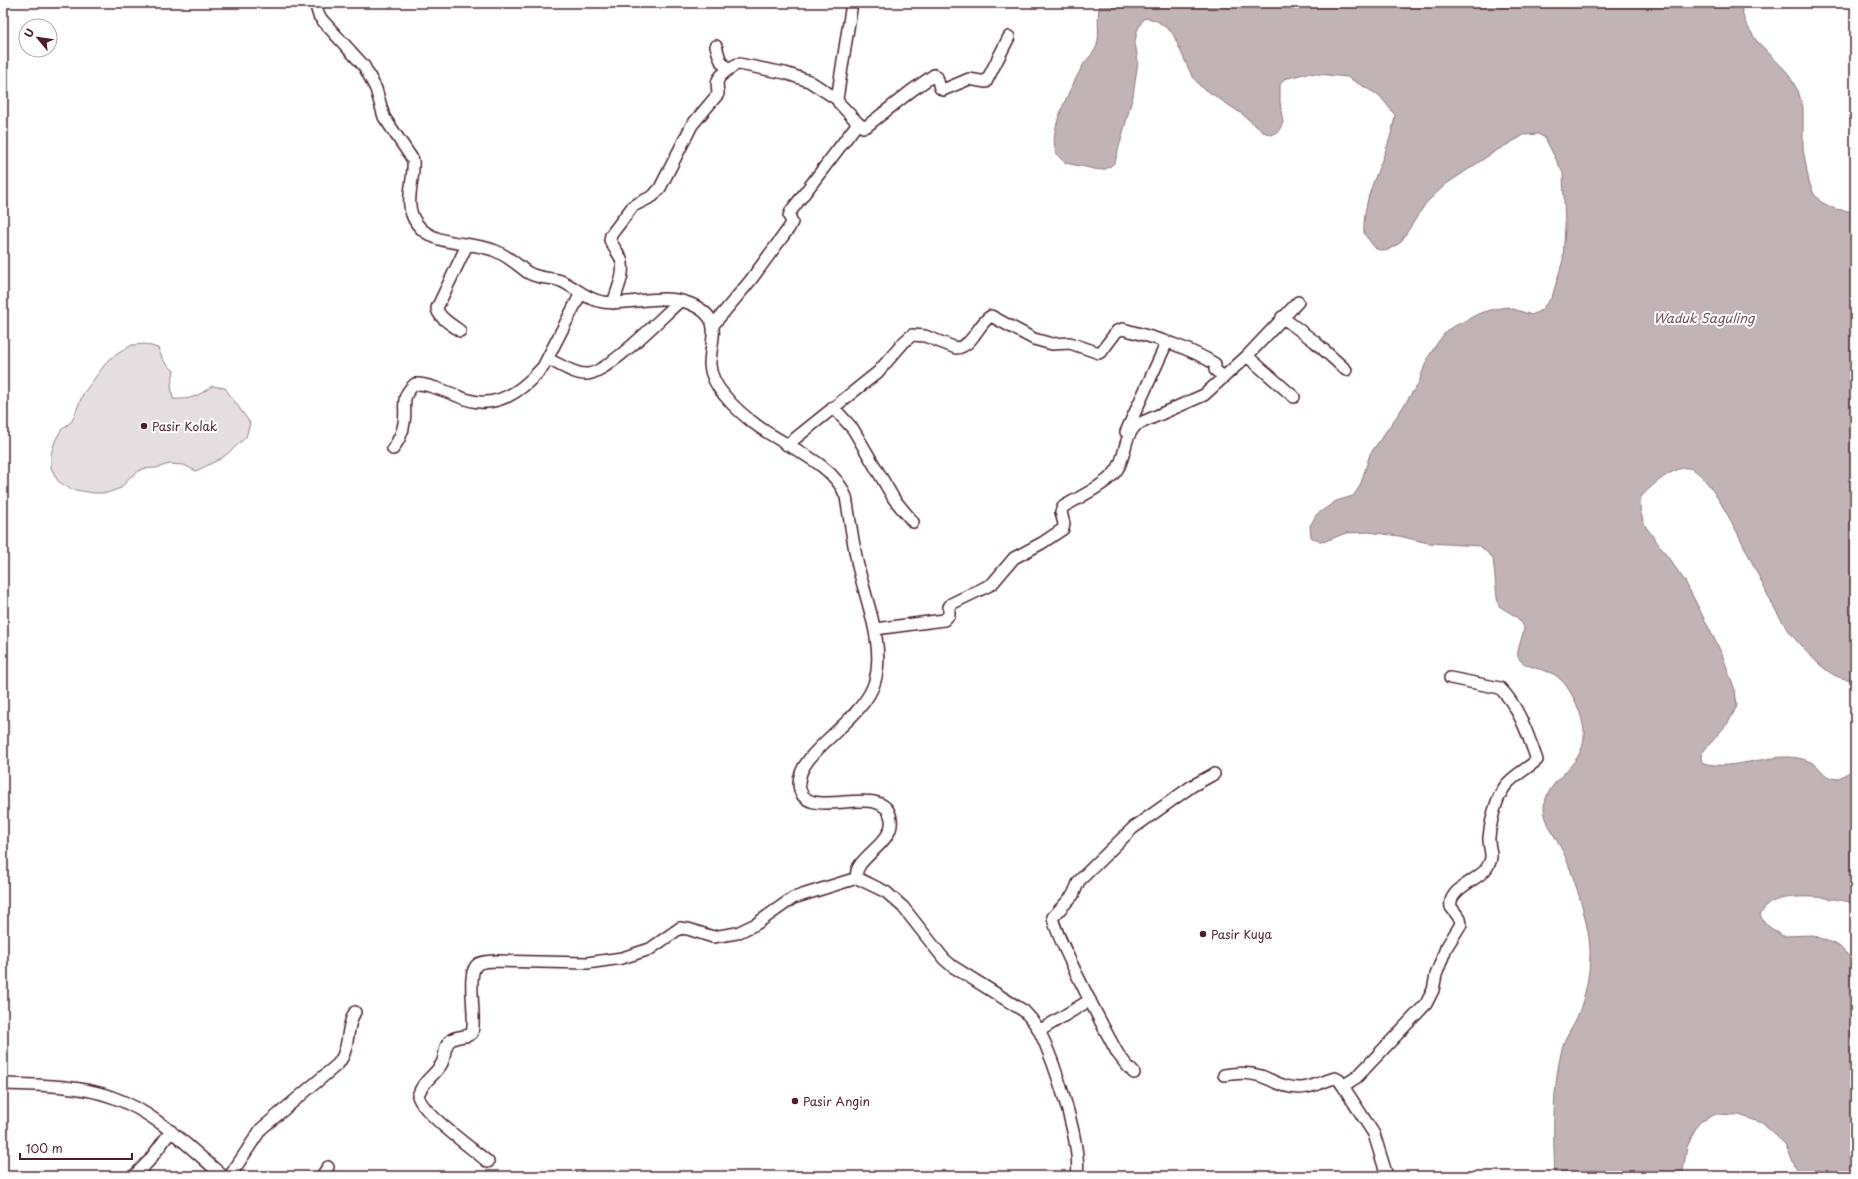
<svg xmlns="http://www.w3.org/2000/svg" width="1858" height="1179" viewBox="0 0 1858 1179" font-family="'Playpen Sans',sans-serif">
  <rect width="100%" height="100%" fill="#fff"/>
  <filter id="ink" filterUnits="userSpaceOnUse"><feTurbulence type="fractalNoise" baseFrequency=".025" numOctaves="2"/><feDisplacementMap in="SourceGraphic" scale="8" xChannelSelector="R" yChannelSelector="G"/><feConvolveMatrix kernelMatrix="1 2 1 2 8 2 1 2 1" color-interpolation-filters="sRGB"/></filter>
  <g filter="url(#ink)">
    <path fill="#e5dee0" stroke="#987e86" d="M145,344L158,348L163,360L174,371L171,385L173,399C191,400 198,396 212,386L225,388L250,423L246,437L233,449L222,458L196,471L184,465L169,464L156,468L142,469L130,477L121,488L107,493H94L70,489L58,481L51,468V454L55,441L61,430L72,421L83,394L109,359L132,345Z"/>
    <path fill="#c1b3b6" stroke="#91787e" d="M1101,3H1740L1745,22L1756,40L1787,72L1798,91L1803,107V149L1809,182L1814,194L1821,202L1835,209L1855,212V679C1840,681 1829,673 1818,663C1801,648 1787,630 1776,611C1761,585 1715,473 1689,468C1673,466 1650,487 1641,497L1640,510L1644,524L1685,581L1722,654L1735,690L1737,705L1734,712L1728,723L1702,753L1701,758L1702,762C1723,772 1764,756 1788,757C1796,757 1811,760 1817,766C1825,774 1825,777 1837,779L1855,769V904C1837,897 1789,893 1772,902C1766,905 1763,910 1760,916L1768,926L1783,936L1813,935L1839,946L1855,962V1176H1800L1785,1144L1762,1123L1739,1115L1716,1114L1698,1123L1687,1147L1682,1176H1555C1553,1133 1552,1087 1563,1045C1566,1035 1574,1025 1578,1015C1585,997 1590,974 1590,955C1591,929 1575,879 1564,854C1559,842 1543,821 1544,807C1547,778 1583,767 1584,737C1585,718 1571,685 1555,675C1546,669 1523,668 1518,657C1516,651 1524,634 1524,627C1519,616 1509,613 1499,606L1497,598L1493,558L1480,546L1428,543L1399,536L1368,532L1346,533L1323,542L1316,540L1311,537L1310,526L1316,515L1336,501L1353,496L1360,486L1370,454L1399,413L1419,382L1427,359L1438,342L1447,330L1478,314L1494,309L1507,307L1532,315L1541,310L1552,297L1563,260L1565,226L1563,173L1545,138L1538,134L1524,135L1519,138L1494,152L1445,185L1426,203L1400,243L1386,251L1376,249L1364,234C1362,188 1389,159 1395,115L1380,96L1347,77L1308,73L1284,79L1280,85V102L1283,123L1278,132L1272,135L1263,132L1242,114L1200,86L1191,74L1173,34L1168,29L1157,21L1148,18L1143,19L1137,31L1135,42L1138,61L1133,96L1115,162C1105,173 1098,170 1085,167C1078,165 1067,165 1062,160C1039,143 1073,84 1083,65C1087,59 1095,52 1097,45C1101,31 1095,16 1101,3Z"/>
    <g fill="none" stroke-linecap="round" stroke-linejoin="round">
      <defs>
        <path id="minor" d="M315,3L319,16L324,22L364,66L376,89L384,117L413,160C415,182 402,204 417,224C434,247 470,241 493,250C507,255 516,264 527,272C537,279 550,277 561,281C575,287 587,300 603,302C631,306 663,292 691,304C725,319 710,338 710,365C711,377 717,387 725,396C733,406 744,416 755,424C783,446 834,462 846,497C850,520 853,543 858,566C866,601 885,645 875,681C864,721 799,750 799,783C800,828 885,777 891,819C895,844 851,859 857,878L886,892L903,907L944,959L952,966L1024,1011C1030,1017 1035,1023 1039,1030C1054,1061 1082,1143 1077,1176
          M852,3L837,99L839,103L858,123
          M716,46C719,54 720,68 731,68
          M613,303C617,290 626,273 621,259C618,252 613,247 610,240L611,235L633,206L653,196L660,188L692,125L718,94C718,89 716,84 718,80C720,75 734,64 739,64L785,73L809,81L837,99
          M1282,317L1314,341L1346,370
          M714,324L750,281L789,228L792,222L789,216L791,211L858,123L863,127L867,126L911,91L934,75L937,77L940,88L943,90L969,79L986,82L1009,37
          M460,331C453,325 438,318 437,308L467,245
          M1247,356L1294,397
          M548,359C559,364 575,375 587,374C608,373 662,317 680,301
          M833,407L853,429L894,499L913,522
          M1126,432L1167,342
          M787,445L878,372L904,342L912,335L925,336L956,348C973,347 978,323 991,316L1034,339L1052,344L1070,343L1099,353L1102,351L1117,331L1123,329C1155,338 1187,346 1215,364V370L1224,377
          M393,449C398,441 403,433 404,423C407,405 399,398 415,384C425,383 435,388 445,391C456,395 468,402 480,402C506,404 527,385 543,367L581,293
          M875,629L944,620L949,615V607L951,604L992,584L1014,558L1042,543L1063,529L1064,524L1061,512L1063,507C1079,497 1109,484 1118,468C1126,454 1124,437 1136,425L1204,395L1247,356L1298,302
          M1039,1031L1090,1000
          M1134,1073C1128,1067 1123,1061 1118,1054C1109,1038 1051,928 1053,917L1073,895L1079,881L1087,873L1133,828L1192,786L1214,774
          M1224,1075C1237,1073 1248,1072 1261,1076C1274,1081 1284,1088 1299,1088C1312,1088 1323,1081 1335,1078L1339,1080L1343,1086
          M3,1084C39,1085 78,1085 112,1097C155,1112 189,1147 223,1176
          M488,1162C473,1149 423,1114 418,1096C422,1081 436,1075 442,1063C446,1055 443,1046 451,1040C458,1035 467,1038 472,1033C477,1017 465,972 478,964C483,961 491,961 497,961L587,963L622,958L650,949L680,928L688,929L713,937L737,933L756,924L793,898L857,878
          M134,1176L149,1161L171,1131
          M230,1176L261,1129L338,1064C351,1048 345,1027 355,1012
          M322,1176L328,1167
          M1387,1176L1374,1134L1343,1086L1357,1077L1426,1004L1433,990L1436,975L1446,948L1461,924L1460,919L1451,907C1447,890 1478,880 1486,869C1496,855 1488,850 1489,837C1491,821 1496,798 1506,785C1514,775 1527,769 1537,760C1528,735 1519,707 1500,688L1450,678"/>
      </defs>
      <use href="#minor" stroke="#4a1f2b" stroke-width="14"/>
      <use href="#minor" stroke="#fff" stroke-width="11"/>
    </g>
  </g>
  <g fill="#4a1f2b" stroke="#fff" stroke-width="1.5">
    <circle cx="144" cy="426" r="4"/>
    <circle cx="1203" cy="934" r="4"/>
    <circle cx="795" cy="1101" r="4"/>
  </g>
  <g text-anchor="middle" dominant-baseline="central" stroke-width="4" stroke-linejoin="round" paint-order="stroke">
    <g font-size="12" fill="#4a1f2b" stroke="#fff" text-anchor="start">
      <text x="152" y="426">Pasir Kolak</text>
      <text x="1211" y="934">Pasir Kuya</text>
      <text x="803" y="1101">Pasir Angin</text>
    </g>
    <g font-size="13" font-style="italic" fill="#74535c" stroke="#fff">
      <text x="1704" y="317">Waduk Saguling</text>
    </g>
  </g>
  <rect width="1858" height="1179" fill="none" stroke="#fff" stroke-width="16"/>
  <rect x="8" y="8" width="1842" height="1163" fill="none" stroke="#4a1f2b" stroke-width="1.5" filter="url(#ink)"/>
  <g transform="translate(38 38) rotate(299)"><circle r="19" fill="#ffffff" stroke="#b7a5aa"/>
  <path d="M0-3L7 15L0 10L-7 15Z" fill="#4a1f2b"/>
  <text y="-6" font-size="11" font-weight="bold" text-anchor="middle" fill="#4a1f2b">U</text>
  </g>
  <path d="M20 1153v6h112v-6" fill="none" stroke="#4a1f2b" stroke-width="2"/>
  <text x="26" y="1153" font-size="12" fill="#4a1f2b" stroke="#ffffff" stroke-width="3" paint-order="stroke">100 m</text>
</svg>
